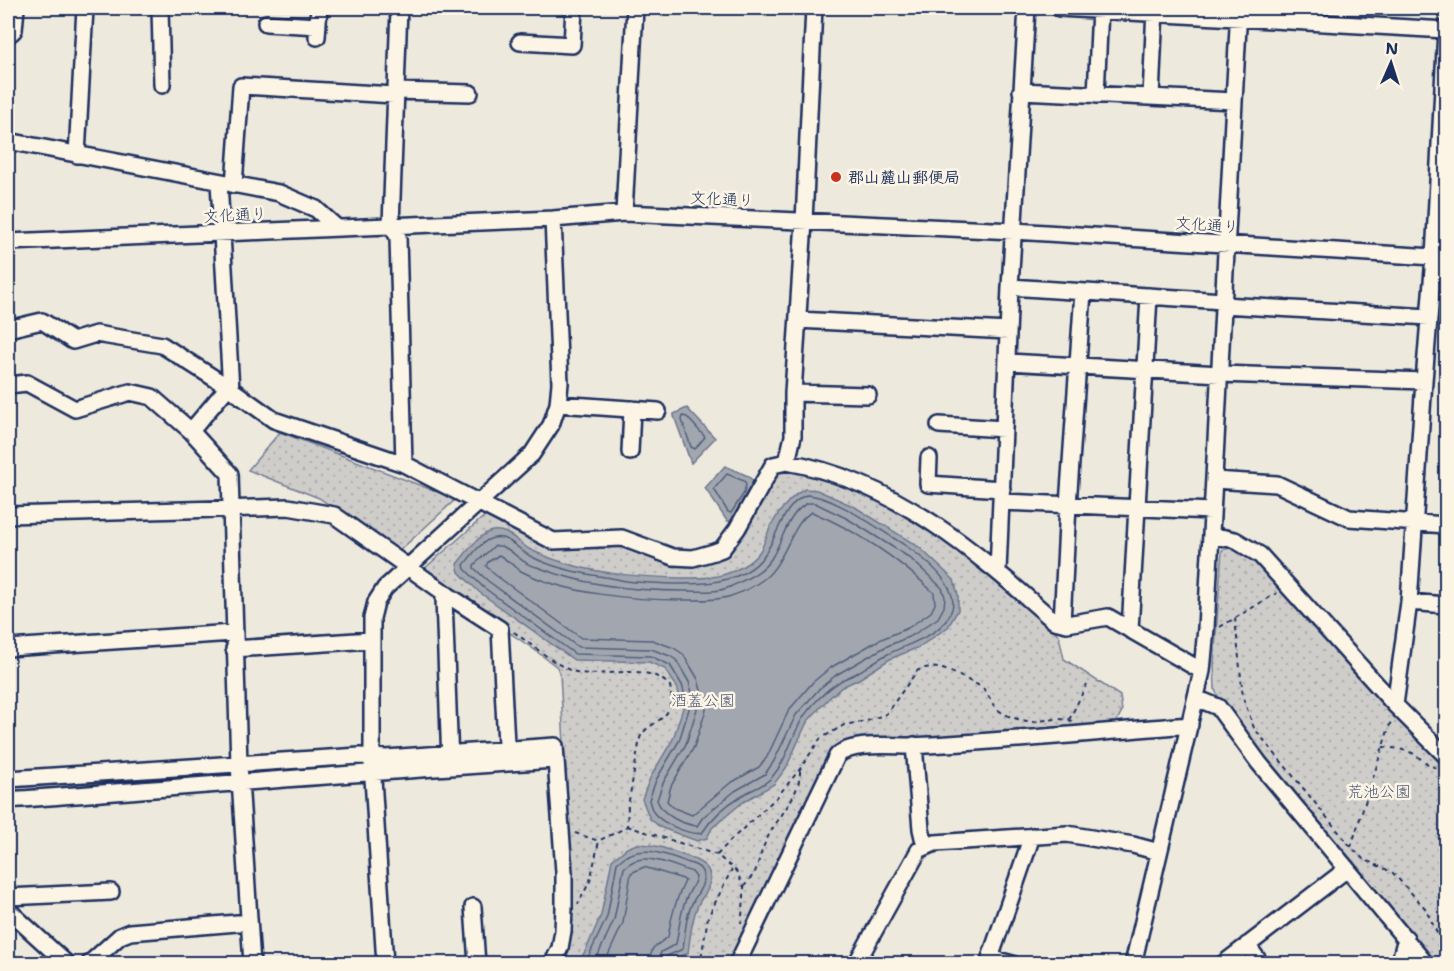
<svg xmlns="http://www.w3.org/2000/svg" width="1454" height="971" viewBox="0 0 1454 971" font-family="'Shantell Sans','Klee One',sans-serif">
  <defs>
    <pattern id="park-dots" width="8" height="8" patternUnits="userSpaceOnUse" patternTransform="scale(1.5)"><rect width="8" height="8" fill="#cfcdca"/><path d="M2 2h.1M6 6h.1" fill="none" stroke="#b1b0b0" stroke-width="1.8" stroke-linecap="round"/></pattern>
  </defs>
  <rect width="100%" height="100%" fill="#eee9dd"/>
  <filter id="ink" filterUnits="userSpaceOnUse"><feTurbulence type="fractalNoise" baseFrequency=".0167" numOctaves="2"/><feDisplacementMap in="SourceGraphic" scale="12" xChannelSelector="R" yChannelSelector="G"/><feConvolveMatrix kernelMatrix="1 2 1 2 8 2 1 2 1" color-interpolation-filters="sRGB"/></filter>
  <g filter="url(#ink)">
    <path fill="url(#park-dots)" stroke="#757e94" stroke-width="1.5" d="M280,432L456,499L398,552L319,498L248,470Z
      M790,468L825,475L925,523L1044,617L1059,636L1064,659L1120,696L1122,711L1115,724L847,744L816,784L729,963H557L570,847L560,675L557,667L532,648L424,575V569L488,513L549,546L615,542L674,562L724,556L777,472Z
      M1233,547L1257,564L1446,763V963H1435L1295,796L1224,707L1215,690L1214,664L1222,550Z"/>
    <path fill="#a2a7af" stroke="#6c778f" stroke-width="1.5" d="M687,408L715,438L691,463L674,416V414Z
      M725,466L748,476L753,481L750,496L734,521H727L705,488Z
      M805,489L817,490L855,507L919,547L954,580L958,595V610L948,627L919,647L890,659L859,679L842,687L828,699L807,722L786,768L774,784L743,802L712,828L707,838L697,841L662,828L650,819L642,799L650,778L673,739L683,708L677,687L665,669L649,662L574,660L479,592L459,572L457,564C465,554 478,536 489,532C505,526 518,542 529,549C536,553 544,555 550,558C591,574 638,577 681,578C694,578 709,579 722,575C735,572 753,562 760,551C764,545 766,537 769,530C777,514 789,497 805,489Z
      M637,844C652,843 669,850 683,855C701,861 717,868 707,891C705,895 701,898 699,903C692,918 690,937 688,953L665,963H578L586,950L601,915L612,860L627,848Z"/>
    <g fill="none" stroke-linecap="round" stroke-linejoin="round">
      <path stroke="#515f7e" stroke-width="1.5" d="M683,416L687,417L705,437L695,449L691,447L682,420Z
        M727,474L744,481L746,484L744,493L731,513L728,512L714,489Z
        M806,495C835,496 878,529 903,544C921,556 959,583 952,609C944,636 908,643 886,655C876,660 866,668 855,674C850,677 844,678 839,682C826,690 809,707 801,721C791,739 786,761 772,777C765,786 750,790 741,796C726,805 711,819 702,833C691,836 661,823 654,813C652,810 650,804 649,800L656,780L679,741L689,709L682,685L670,665L650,656L575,654L483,587L465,569L464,565C471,556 483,539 494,538C509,535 518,550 530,556C553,568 579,573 605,577C615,578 625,582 636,582C674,584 741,592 765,554C778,535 783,505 806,495Z
        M808,503H815L848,519L910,558L942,588L945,597L944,607L938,618L913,635L885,647L836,675L819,689L796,715L774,761L765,774L735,791L703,817L697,826C682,824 663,816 657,800L663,783L686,744L697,709L689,682L676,660L670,656L651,649L578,647L488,581L474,568V565L494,546C507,544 514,556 525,562C528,565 533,566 537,567C585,586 635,591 685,591C699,591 716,593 730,587C744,580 762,573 771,559C783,541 787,513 808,503Z
        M812,512C857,531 899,559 934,593L935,604L931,612L908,628L879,640L830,668L813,682L789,710L767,757L759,767L729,784L692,815L674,808L667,801L671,786L694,747L706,710L698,679L683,654L674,648L652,640L581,638L494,574L486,566L488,562L499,555C506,559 513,566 521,571C565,594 633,600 683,600C698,600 714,601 728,597C741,593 755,586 765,578C786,561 792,521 812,512Z
        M585,964L607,917L617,863C640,840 668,856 695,865C699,867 703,870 703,876C704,885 699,891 695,898C686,912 685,933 683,949L667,956L665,964
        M594,964L614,920L624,868C642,849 670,865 692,872L696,877C694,886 689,891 686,899C680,914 679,929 676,944L661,952L657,964
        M604,964L623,923L631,873L644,867L683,879L685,881C676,899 671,916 668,937L653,948L648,964"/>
      <defs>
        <path id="minor" d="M160,8L162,85
          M399,8L391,225L398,237L404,464
          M814,8L804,221L793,393V436L787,462C895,481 975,551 1054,621L1067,624L1108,617L1202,671
          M1059,8L1446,30
          M266,23L318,26
          M8,33H11L14,30L16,8
          M317,37L319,8
          M520,42L572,45L574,8
          M395,91L470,93
          M1021,91L1234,101
          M1096,95L1100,8
          M1151,97L1155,8
          M8,141L279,193L316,209L336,227
          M77,155L85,8
          M219,182L231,390
          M234,185L241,86L394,95
          M624,213L635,8
          M8,242L553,219L624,213L1014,231L1434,257L1446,261
          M1010,287L1223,301
          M1223,305L1429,317
          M798,320L1008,331
          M8,329L42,321L73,341L96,334L162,345L228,387L274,420L404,464L553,541L622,538L673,557L693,558L714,552L722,549L737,529L773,465L787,462
          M1007,362L1220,374L1424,381
          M8,385L27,383L75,409L130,392L152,397L191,431
          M228,387L191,431L230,474L239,764L252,964
          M793,393L868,395
          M558,404L658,411
          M939,425L1004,429
          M630,452L632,409
          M929,458L928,484L1002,489
          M1214,480L1277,484L1349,518L1446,525
          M1001,502L1212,511
          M8,515L288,507L334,515L449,596L500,629L507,763
          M1211,535L1235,540L1260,555L1395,705L1446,756
          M998,571L1010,287L1027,8
          M446,594L444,598L450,763
          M1409,602L1446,605
          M1062,623L1068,505L1083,292
          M1130,630L1149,296
          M8,648L233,633
          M234,649L371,640
          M1196,698L1218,707L1259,763L1426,964
          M1395,705L1409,602L1424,381L1434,257L1446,31
          M914,745L921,829L925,846
          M8,779L360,756L386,758L555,746L564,872V908L563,931L560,948L552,964
          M8,800C190,787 373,771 556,760
          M8,897L111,892
          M473,907L477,964
          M8,910L67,964
          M1247,945L1261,964
          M990,958L1012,964
          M89,964L120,936L130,932L249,922
          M385,964L372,763V618L376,602L385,588L532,454L551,425L558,404L560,383L553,219
          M737,964L837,756C850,742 890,746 908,746C1002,742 1096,732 1190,725
          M856,964L919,850L935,843L1067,834L1133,845L1159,852
          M988,964L1032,836
          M1133,964L1202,671L1206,628L1239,8
          M1223,964L1347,869
          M1399,964L1406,938"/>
      </defs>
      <use href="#minor" stroke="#1b2f5e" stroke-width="20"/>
      <path stroke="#1b2f5e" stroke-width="2" stroke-dasharray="4.5 4.5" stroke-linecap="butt" d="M1235,618L1243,698L1254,728L1351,847L1363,859L1392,872L1425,908L1437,933L1446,937
        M1220,627L1277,593
        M514,632C529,643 556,665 572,671C603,681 644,659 670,686C678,723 648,719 640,738L628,806L627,826C618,833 608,835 599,841L590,881L578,904
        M1069,720L1087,684
        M1033,722C1046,720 1059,717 1072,721
        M1383,747C1393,748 1403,749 1412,753C1423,759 1425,765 1438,768
        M627,826L717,855L736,871L744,887V900L741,923
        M575,833L599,841
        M1351,847L1391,721
        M717,855L731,840L777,797L800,769L820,739L844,725L867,721L886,714L917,671C936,660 960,677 978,685C988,690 989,700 996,708C1005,717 1021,720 1033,722
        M744,887C747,882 752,877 755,872C759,862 761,851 766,841C776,818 801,796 800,770
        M697,964L701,959L708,917L732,869"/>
      <use href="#minor" stroke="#fcf5e5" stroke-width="15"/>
    </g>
  </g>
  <circle fill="#c8321e" stroke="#fcf5e5" stroke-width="2" cx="836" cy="177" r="6"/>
  <g text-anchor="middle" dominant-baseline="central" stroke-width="5" stroke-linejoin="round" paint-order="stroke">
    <g font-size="16" font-weight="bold" fill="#1b2f5e" stroke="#fcf5e5" text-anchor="start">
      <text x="848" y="177">郡山麓山郵便局</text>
    </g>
    <g font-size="16" fill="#1b2f5e" stroke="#fcf5e5">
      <text transform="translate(722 199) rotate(3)">文化通り</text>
      <text transform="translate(235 215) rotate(-3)">文化通り</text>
      <text transform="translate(1207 225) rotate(4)">文化通り</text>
    </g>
    <g font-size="16" fill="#485679" stroke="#fcf5e5">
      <text x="703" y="700">酒蓋公園</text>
      <text x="1379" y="791">荒池公園</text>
    </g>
  </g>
  <rect width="1454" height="971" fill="none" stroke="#fcf5e5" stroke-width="30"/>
  <rect x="15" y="15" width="1424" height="941" fill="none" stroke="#1b2f5e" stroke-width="2" filter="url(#ink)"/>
  <g transform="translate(1391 63) rotate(3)" stroke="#fcf5e5" stroke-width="4.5" paint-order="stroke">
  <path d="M0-4.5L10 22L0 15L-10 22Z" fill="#1b2f5e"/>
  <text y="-9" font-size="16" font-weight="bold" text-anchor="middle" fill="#1b2f5e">N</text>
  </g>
</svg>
